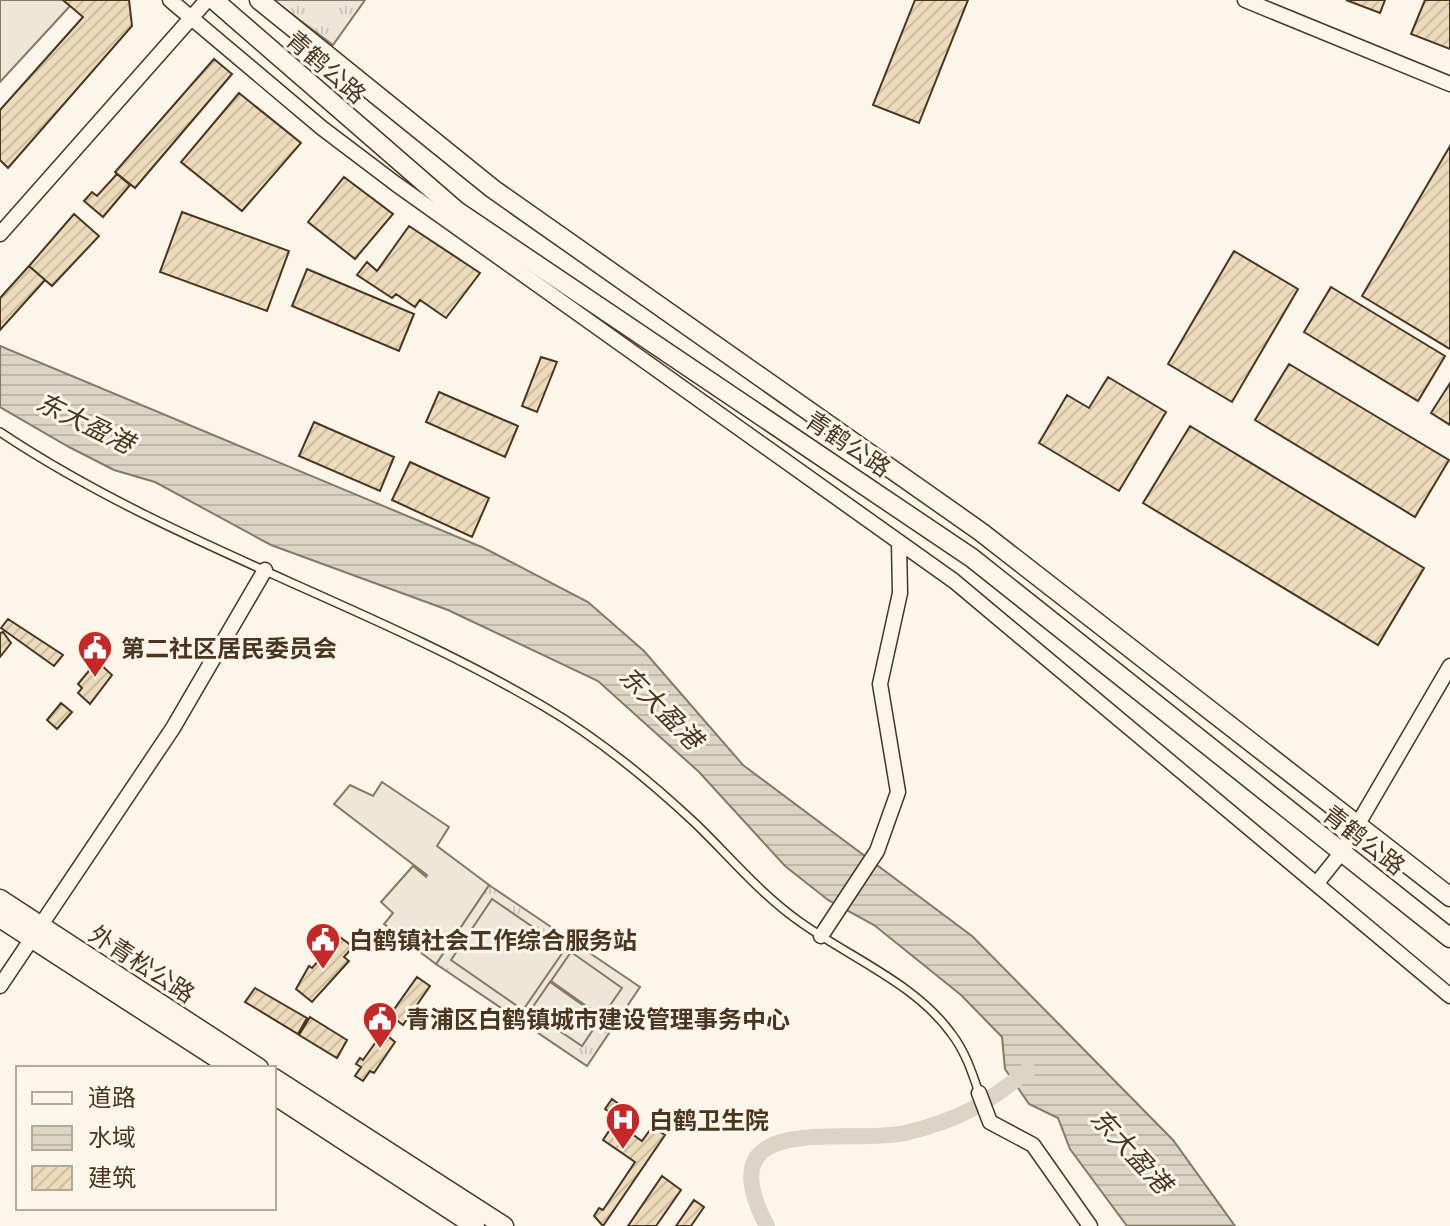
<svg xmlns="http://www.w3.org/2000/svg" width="1450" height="1226" viewBox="0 0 1450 1226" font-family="Cabin,'Noto Sans SC',sans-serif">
  <defs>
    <pattern id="grass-tufts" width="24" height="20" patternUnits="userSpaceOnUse" patternTransform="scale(2)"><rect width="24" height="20" fill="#ede6d9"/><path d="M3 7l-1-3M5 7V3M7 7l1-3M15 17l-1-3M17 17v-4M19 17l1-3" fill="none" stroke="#cdc6ba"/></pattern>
    <pattern id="water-rules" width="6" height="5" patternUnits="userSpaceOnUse" patternTransform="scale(2)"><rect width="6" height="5" fill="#dcd4c6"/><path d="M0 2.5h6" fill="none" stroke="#beb7aa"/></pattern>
    <pattern id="building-hatch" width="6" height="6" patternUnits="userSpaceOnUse" patternTransform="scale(2)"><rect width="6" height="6" fill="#ecdcbc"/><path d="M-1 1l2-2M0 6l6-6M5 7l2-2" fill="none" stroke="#ccbda1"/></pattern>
  </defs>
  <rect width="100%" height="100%" fill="#fbf6e9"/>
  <path fill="url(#grass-tufts)" stroke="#887966" stroke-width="2" d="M273,0H365L333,45Z
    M489,885L640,987L587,1066L436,964Z"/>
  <path fill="#ede6d9" stroke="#887966" stroke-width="2" d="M492,899L565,949L523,1010L451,960Z
    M571,952L622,988L602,1017L551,981Z
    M550,982L601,1018L582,1046L530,1011Z"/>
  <path fill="#ede7d9" stroke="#887966" stroke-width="2" d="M0,0H63L70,6L0,82Z
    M382,782L449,827L437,846L489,885L436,964L416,949L424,937L416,932L408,942L384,924L393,913L381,902L413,866L426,877L427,875L334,804L350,785L373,796Z"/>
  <path fill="url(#water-rules)" stroke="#887966" stroke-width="2" d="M0,346L484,548L588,602L644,651L743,765L972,936L1173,1140L1235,1226H1127L1070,1149L1058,1118L1029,1104L1005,1069L1002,1037L961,995L874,925L828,900L785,866L699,772L598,681L448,610L271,545L155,482L114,470L69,447L0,407Z"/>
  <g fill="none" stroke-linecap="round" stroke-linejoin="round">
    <path stroke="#dcd4c6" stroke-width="16" d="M767,1226C704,1107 846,1146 905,1133C957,1121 987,1104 1028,1070"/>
  </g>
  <path fill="url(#building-hatch)" stroke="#4a3520" stroke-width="2" d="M63,0H129L132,26L8,168L0,160V110L83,17Z
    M915,0H968L919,123L873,105Z
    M1346,0H1385L1380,13Z
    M1425,0H1450V49L1411,34Z
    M214,59L232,74L135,188L115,172Z
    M239,93L301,143L242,211L181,162Z
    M1450,146V349L1362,296Z
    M117,174L130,185L103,217L84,201L92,192L97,196Z
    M344,177L393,214L355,259L308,222Z
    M182,212L289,251L267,311L160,272Z
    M74,214L99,236L52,286L29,266Z
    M409,226L480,273L446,318L420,300L415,307L396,294L392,298L357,275L367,262L377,271Z
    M1234,251L1298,289L1232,402L1168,364Z
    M29,266L45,280L0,330V298Z
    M307,269L414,314L399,351L292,306Z
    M1331,287L1445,356L1418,401L1304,332Z
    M541,357L557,362L537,412L522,406Z
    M1289,364L1449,460L1415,517L1255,420Z
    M1108,377L1166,412L1119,491L1039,443L1067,395L1089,408Z
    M1450,383V425L1431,413Z
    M439,392L518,426L505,457L426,422Z
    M314,422L394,457L380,491L299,456Z
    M1190,426L1424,568L1378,645L1143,503Z
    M410,462L489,498L472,537L392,500Z
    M8,619L63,655L54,666L1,628Z
    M3,632L11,643L0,657V633Z
    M97,661L112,675L90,704L78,693L82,688L78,684Z
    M61,703L72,712L57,729L47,720Z
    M340,937L353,947L344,957L349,961L312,1002L296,989L309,966L312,968Z
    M417,977L430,986L403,1025L390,1015Z
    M255,988L307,1018L298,1034L245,1002Z
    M310,1017L347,1040L337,1058L299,1035Z
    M383,1032L395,1042L374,1073L370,1071L363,1081L355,1076L361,1067L356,1064L360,1058L363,1060Z
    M612,1099L631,1113L624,1122L605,1109Z
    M615,1122L642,1141L652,1127L665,1135L603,1226L594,1216L599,1208L603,1210L635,1162L603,1140Z
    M662,1176L681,1190L656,1226H628Z
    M694,1200L704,1207L691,1226H676Z"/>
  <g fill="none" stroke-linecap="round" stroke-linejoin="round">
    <defs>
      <path id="lane" d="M0,432C169,545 368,603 543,706C598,738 650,781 696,824C729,856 759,892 796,919C846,956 914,982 951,1033C965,1051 972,1072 979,1093"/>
      <path id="street" d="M170,0L322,128L396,184L954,581L1450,996
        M1245,0L1450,84
        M0,234L207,0
        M1317,883L1341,853L1450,666
        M821,936L877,851L898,792L880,684L900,593L899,542
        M0,986L173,728L265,570
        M979,1093L990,1122L1033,1145L1090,1226"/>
      <path id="secondary" d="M214,0L457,211L972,558L1450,938
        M259,0L493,189L981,532L1450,897
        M0,899L259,1068
        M0,918L232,1068
        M274,1078L504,1226
        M274,1095L475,1226"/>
    </defs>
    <use href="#lane" stroke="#4a3520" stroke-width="10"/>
    <use href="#street" stroke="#4a3520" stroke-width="17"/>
    <use href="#secondary" stroke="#4a3520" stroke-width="21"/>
    <use href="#lane" stroke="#fbf6e9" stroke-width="7"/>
    <use href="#street" stroke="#fbf6e9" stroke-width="14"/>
    <use href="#secondary" stroke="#fbf6e9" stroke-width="18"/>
  </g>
  <defs>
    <symbol id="civic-pin" viewBox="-11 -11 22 30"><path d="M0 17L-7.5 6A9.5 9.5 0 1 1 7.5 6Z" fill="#c62828" stroke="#fbf6e9"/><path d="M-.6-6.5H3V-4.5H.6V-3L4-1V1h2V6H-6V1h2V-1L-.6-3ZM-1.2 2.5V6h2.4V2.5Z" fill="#fff"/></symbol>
    <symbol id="hospital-pin" viewBox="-11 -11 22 30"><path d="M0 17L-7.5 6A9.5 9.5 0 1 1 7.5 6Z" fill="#c62828" stroke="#fbf6e9"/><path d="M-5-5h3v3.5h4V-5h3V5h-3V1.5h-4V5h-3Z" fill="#fff"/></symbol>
  </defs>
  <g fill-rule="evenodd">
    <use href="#civic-pin" x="75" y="628" width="40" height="54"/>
    <use href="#civic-pin" x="303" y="920" width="40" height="54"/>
    <use href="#civic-pin" x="360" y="999" width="40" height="54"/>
    <use href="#hospital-pin" x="603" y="1100" width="40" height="54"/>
  </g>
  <g text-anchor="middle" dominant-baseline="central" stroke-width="6" stroke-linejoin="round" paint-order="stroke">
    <g font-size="24" fill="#4a3520" stroke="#fbf6e9">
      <text transform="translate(326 67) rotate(41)">青鹤公路</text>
      <text transform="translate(848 444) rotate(34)">青鹤公路</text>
      <text transform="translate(1364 840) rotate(38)">青鹤公路</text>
      <text transform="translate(142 964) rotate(33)">外青松公路</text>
    </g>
    <g font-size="24" font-weight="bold" fill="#4a3520" stroke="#fbf6e9" text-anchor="start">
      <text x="121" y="648">第二社区居民委员会</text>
      <text x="349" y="940">白鹤镇社会工作综合服务站</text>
      <text x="406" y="1019">青浦区白鹤镇城市建设管理事务中心</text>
      <text x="649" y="1120">白鹤卫生院</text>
    </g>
    <g font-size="26" font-style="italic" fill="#4a3520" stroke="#fbf6e9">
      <text transform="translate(85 423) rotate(26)">东大盈港</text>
      <text transform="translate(661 708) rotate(45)">东大盈港</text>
      <text transform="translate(1131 1151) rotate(47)">东大盈港</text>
    </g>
  </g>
  <rect x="16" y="1066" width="260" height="144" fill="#fbf6e9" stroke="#b4a999" stroke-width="2"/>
  <rect x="32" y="1092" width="40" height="12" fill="#fbf6e9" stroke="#b4a999" stroke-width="2"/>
  <text x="88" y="1106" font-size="24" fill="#4a3520">道路</text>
  <rect x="32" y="1126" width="40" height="24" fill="url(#water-rules)" stroke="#b4a999" stroke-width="2"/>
  <text x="88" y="1146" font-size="24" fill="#4a3520">水域</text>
  <rect x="32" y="1166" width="40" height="24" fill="url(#building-hatch)" stroke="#b4a999" stroke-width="2"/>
  <text x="88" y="1186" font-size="24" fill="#4a3520">建筑</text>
</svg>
